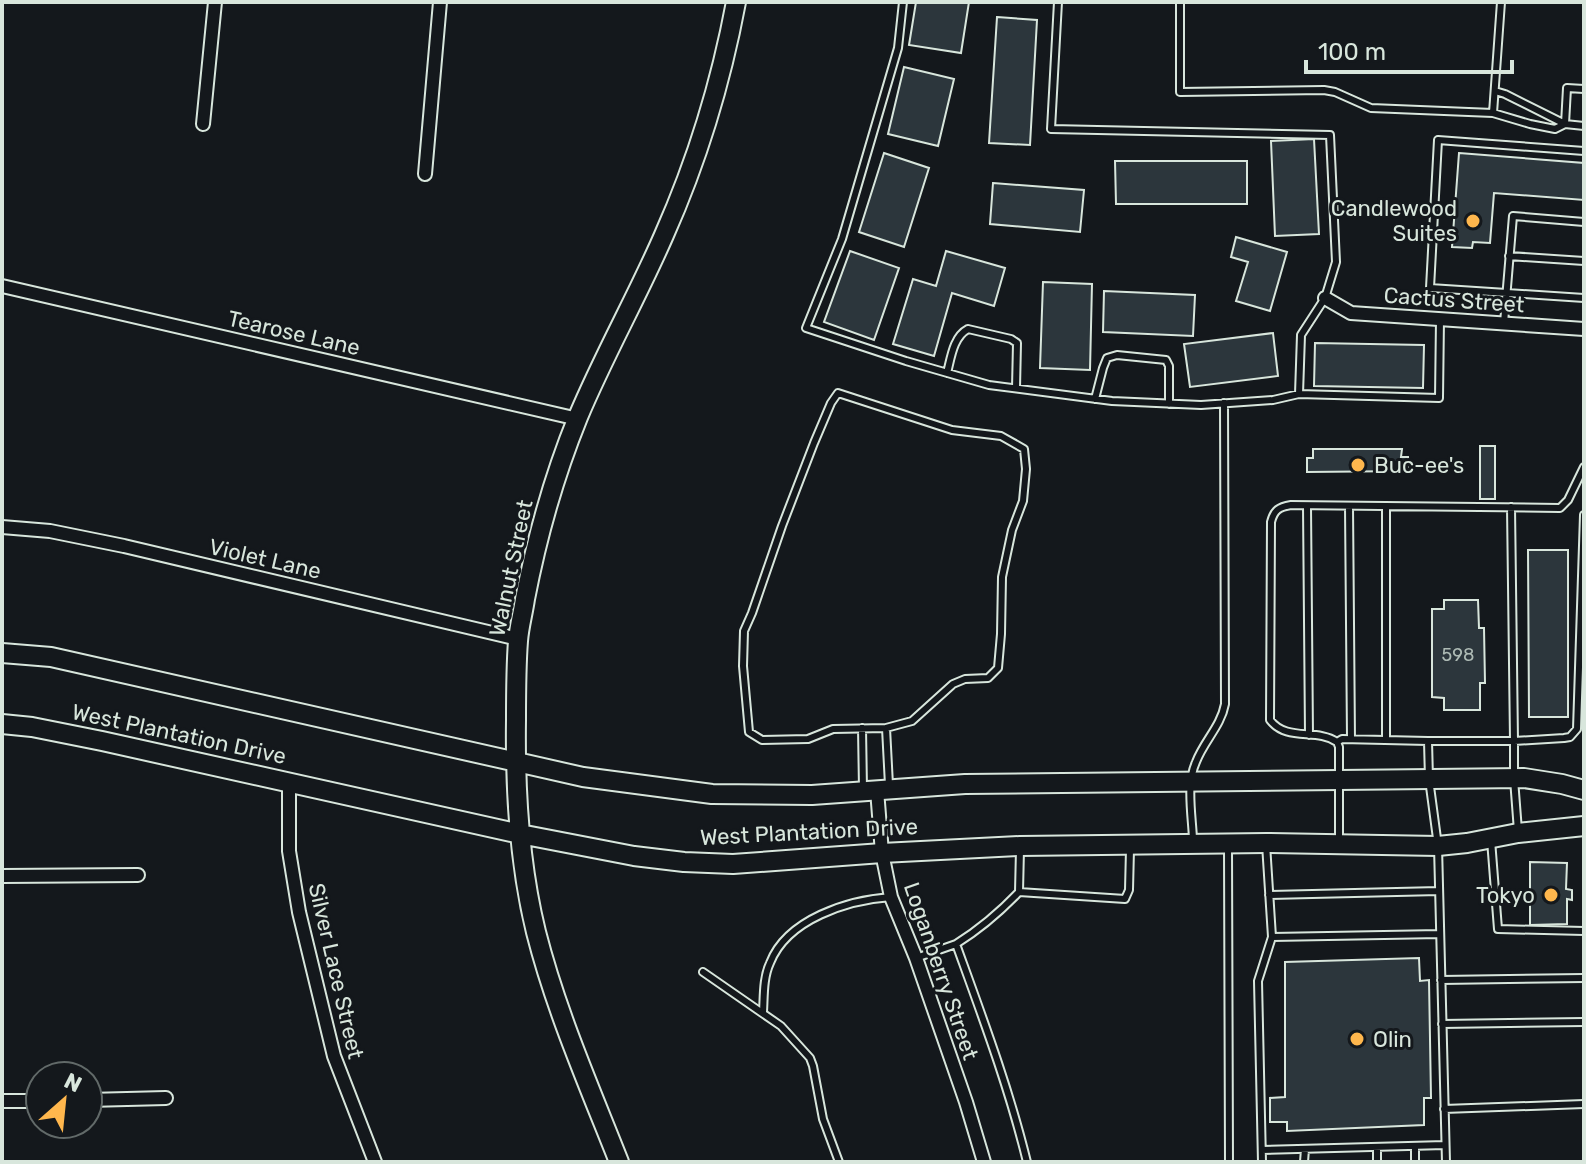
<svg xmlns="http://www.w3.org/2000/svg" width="1586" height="1164" viewBox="0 0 1586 1164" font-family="Rubik,sans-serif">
  <rect width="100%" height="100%" fill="#14181c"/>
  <path fill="#2c363c" stroke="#d8e6dc" stroke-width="2" d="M916,2H969L961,53L909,45Z
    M997,17L1037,20L1030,145L989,143Z
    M904,67L954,79L938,146L888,134Z
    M1314,139L1319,234L1275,236L1271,141Z
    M884,153L929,168L904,247L859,232Z
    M1459,153L1584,163V200L1494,193L1490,243L1473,242L1472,248L1452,247Z
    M1115,161H1247V204H1116Z
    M993,183L1084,190L1080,232L990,224Z
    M1236,237L1287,252L1270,311L1236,301L1248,262L1231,257Z
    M850,251L899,268L874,340L824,322Z
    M946,251L1005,268L994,306L952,293L934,356L893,344L913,279L936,286Z
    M1043,282L1092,284L1090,370L1040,368Z
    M1104,291L1195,295L1193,336L1103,332Z
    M1273,333L1278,376L1190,387L1184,344Z
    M1315,343L1424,345L1423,388L1314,386Z
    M1480,446H1495V499H1480Z
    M1313,449H1402L1401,457H1408L1409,471L1307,472V458H1313Z
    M1528,550H1568V717H1529Z
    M1444,600H1478L1479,628H1484L1485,683H1480V710H1444V698L1432,697V609H1444Z
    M1530,862L1567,863L1566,889L1572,890V900L1567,899V924L1530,925Z
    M1419,958L1420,981L1429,980L1431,1098H1424V1125L1287,1131V1122H1270V1098L1285,1097V962Z"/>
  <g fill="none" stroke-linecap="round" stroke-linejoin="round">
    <defs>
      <path id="lane" d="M903,2L898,48L842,239L806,328L906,361L989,385L1112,401L1201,405L1273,400L1299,394L1439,398L1440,319
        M1058,2L1051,129L1330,135L1336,262L1325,298L1301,335L1299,394
        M1180,2V92L1324,90L1335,92L1371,108L1493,113L1530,124L1555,129L1565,124
        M1495,91L1505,94L1565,124L1584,126
        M1493,113L1501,2
        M1565,124L1567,88L1584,89
        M1584,151L1438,140L1430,288L1584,298
        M1509,256L1584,261
        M1504,323L1513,216L1584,222
        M947,373C951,358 953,337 968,329L1011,339L1017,343L1016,388
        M1095,399L1103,368L1107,358L1117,355L1166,360L1169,366V404
        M1307,506L1309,735
        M1349,506L1351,739
        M1386,506V739
        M1511,507L1514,741L1564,738L1570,737L1577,729L1584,515
        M862,728L863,789
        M886,728L833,729L808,739L762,740L749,732L743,666L744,631L752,613L782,526L814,443L831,403L838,393L952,430L1001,436L1024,449L1026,469L1023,501L1012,530L1002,577L1001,634L998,668L988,678L965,679L953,684L912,721L886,728L889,785
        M1428,741H1514V779L1518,831
        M1337,742L1342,739L1428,741L1429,779L1438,846L1446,1162
        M1193,839C1192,815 1186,784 1196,762C1204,741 1221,726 1225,704L1224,403
        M1339,840V747L1337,742C1316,728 1287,742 1270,720L1271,522C1274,510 1279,507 1291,505L1560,508L1568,500L1584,467
        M1491,840L1498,929L1584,931
        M1228,847L1229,1162
        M1020,849L1019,892L1125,899L1129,890L1130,849
        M1269,895L1439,891
        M1272,937L1440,934
        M956,944C980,929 999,913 1019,892
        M916,958L956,944C982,1016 1009,1088 1027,1162
        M703,972L781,1026L810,1058L813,1066L823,1119L839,1162
        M1441,980L1584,978
        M763,1012C764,996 763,978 770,963C787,919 848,900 891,897
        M1442,1024L1584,1022
        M1444,1109L1584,1104
        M1415,1146V1162
        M1377,1147V1162
        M1262,1150L1445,1145
        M1262,1162L1258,981L1272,937L1266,844
        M1304,1162L1305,1149"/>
      <path id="street" d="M203,124L215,2
        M425,174L440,2
        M2,286L578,419
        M1325,298L1351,313L1584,329
        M2,527L50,531L124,546L518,639
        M289,783V851L299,912L334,1056L375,1162
        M877,790L882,853L891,897L916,958L966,1102L984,1162
        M2,876L138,875
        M88,1100L166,1098
        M2,1101H40"/>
      <path id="secondary" d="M2,653L51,657L583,777L712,794L812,795L965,784L1524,778L1562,784L1584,790
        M2,724L32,727L102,741L520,834L634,856L684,862L733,864L882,853L1020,846L1266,843L1438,846L1467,843L1518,833L1584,826
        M619,1162C589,1086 556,1011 536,932C519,863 515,791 516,720C516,694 516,667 518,641C519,627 523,613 525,599C537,537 554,476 578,417C604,355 637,297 664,235C697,161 721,82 736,2"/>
    </defs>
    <use href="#lane" stroke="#d8e6dc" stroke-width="10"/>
    <use href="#street" stroke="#d8e6dc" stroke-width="16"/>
    <use href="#secondary" stroke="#d8e6dc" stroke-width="22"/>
    <use href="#lane" stroke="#14181c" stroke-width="6"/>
    <use href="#street" stroke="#14181c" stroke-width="12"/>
    <use href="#secondary" stroke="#14181c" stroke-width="18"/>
  </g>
  <g fill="#ffb74d" stroke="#14181c" stroke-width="3">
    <circle cx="1473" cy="221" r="8"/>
    <circle cx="1358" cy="465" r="8"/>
    <circle cx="1551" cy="895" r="8"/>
    <circle cx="1357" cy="1039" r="8"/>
  </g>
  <g text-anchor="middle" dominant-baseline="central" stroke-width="6" stroke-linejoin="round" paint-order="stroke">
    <g font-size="18" fill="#adbab4">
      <text x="1458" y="655">598</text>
    </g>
    <g font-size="22" fill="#d8e6dc" stroke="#14181c" text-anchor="end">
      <text x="1457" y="208">Candlewood<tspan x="1457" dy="25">Suites</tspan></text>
      <text x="1374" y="465" text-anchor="start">Buc-ee's</text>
      <text x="1535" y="895">Tokyo</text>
      <text x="1373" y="1039" text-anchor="start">Olin</text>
    </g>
    <g font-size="22" fill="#d8e6dc" stroke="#14181c">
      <text transform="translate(1454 300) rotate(4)">Cactus Street</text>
      <text transform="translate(294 333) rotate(13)">Tearose Lane</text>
      <text transform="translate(265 559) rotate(13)">Violet Lane</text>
      <text transform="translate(511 568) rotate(-78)">Walnut Street</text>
      <text transform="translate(179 734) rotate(12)">West Plantation Drive</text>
      <text transform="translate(809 832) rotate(-3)">West Plantation Drive</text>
      <text transform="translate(336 971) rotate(77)">Silver Lace Street</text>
      <text transform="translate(941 971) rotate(71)">Loganberry Street</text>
    </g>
  </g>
  <rect width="1586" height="1164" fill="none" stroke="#d8e6dc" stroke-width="8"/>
  <g transform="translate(64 1100) rotate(27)"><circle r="38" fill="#14181c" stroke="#626a69" stroke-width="2"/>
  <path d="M0-6L14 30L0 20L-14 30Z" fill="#ffb74d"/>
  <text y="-12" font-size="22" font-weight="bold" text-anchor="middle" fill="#d8e6dc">N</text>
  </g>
  <path d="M1306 60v12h206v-12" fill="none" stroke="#d8e6dc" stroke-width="4"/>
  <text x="1318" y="60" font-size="24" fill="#d8e6dc" stroke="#14181c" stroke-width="6" paint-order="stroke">100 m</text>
</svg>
